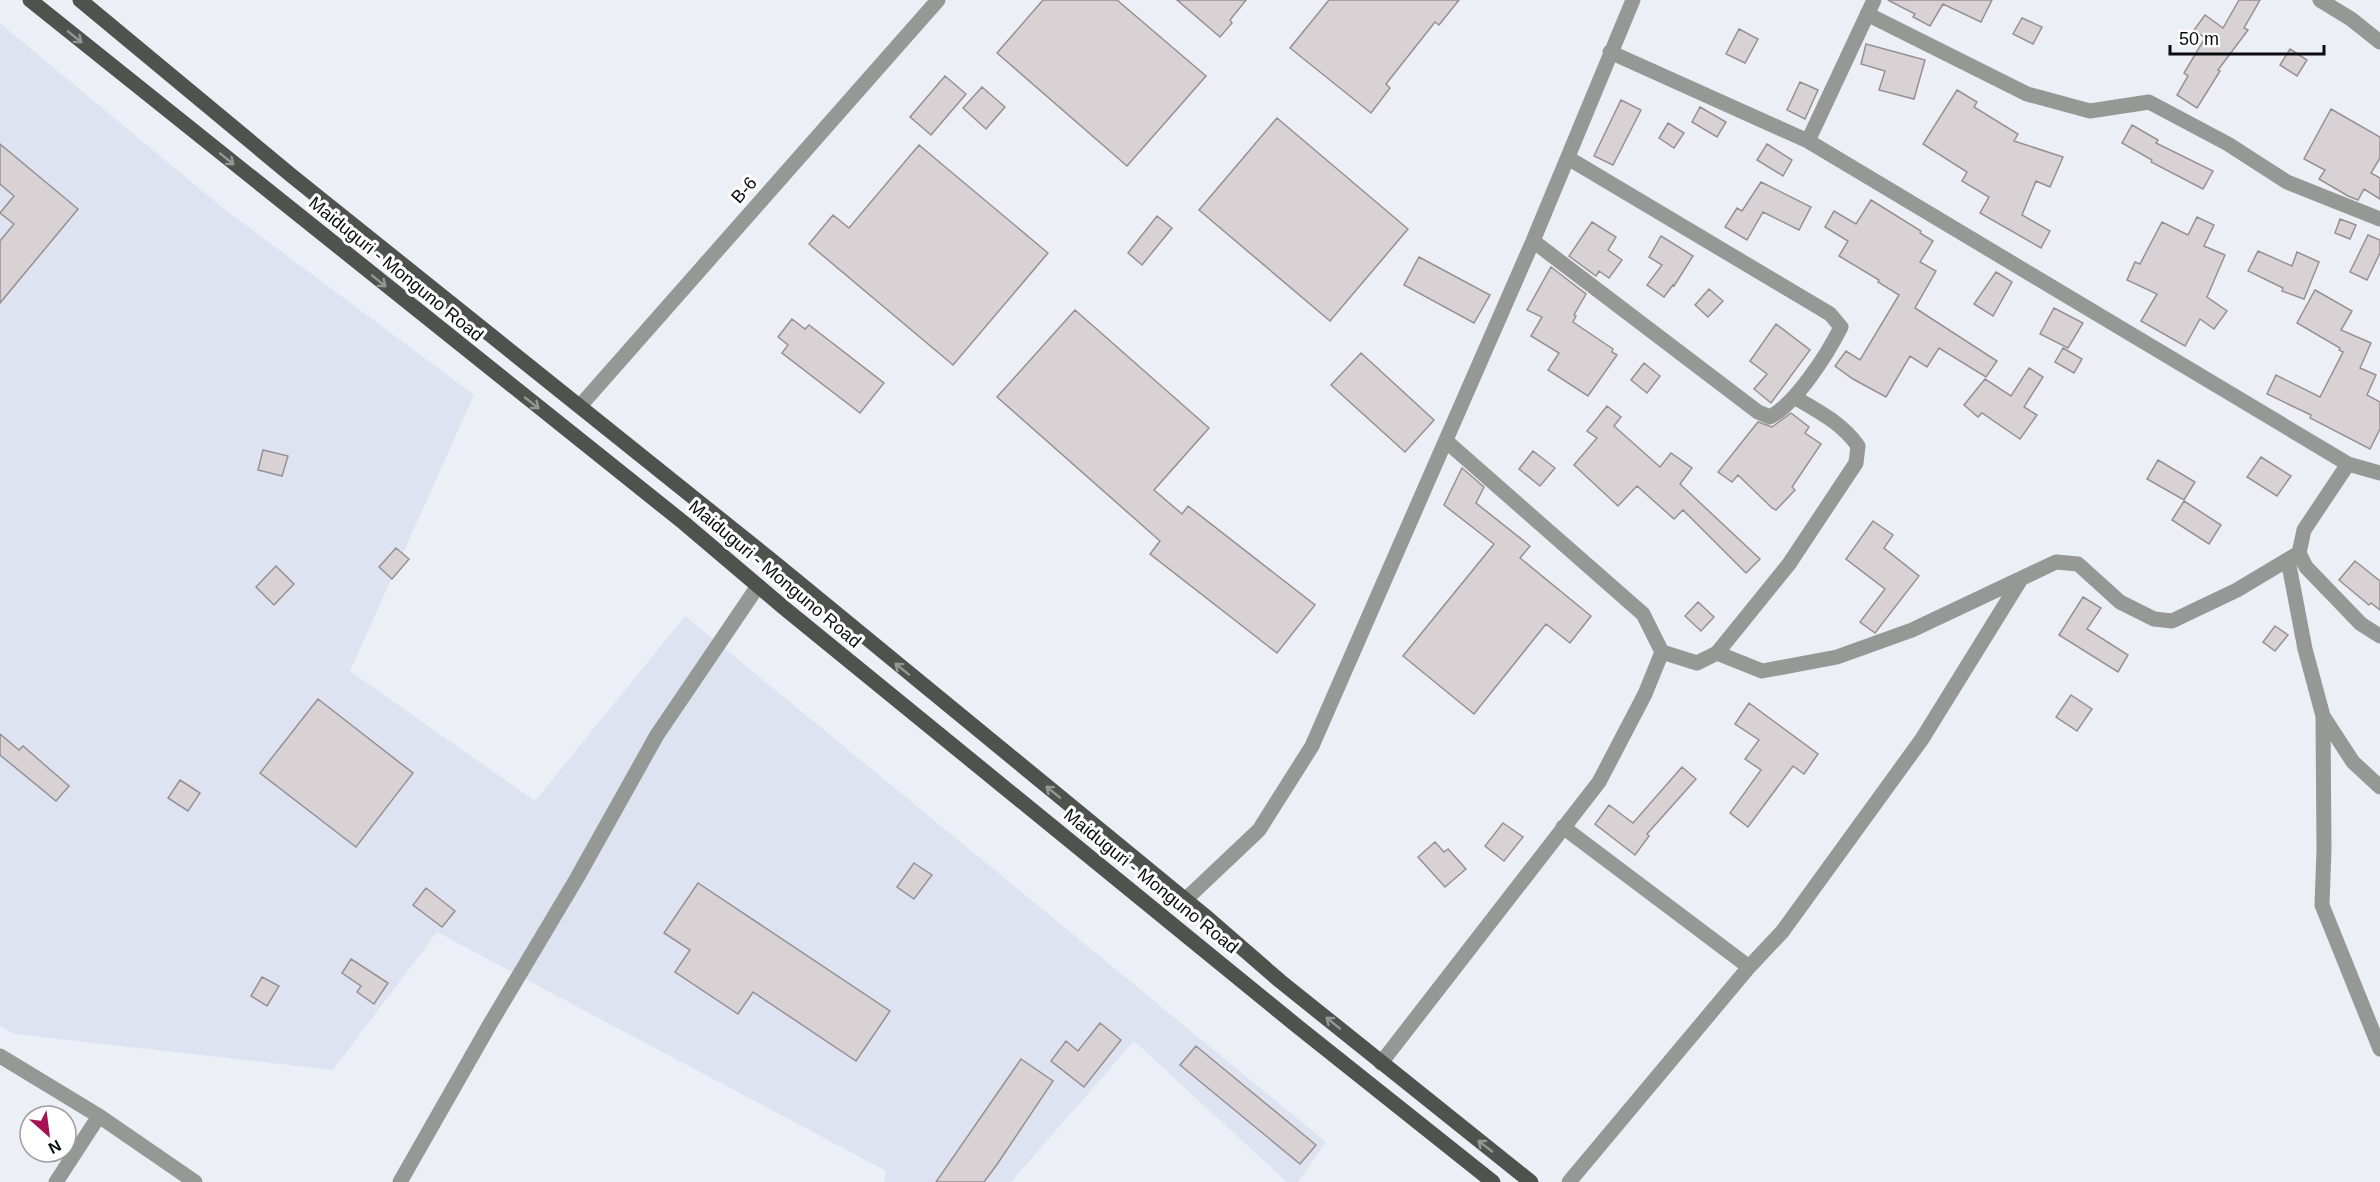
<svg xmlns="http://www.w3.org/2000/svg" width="2380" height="1182" viewBox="0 0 2380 1182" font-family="Helvetica,sans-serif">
  <rect width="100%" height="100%" fill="#eceff6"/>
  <path fill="#dde3f0" d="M0,23L219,205L474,395L350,671L535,801L685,616L1326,1142L1298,1182H1287L1134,1041L1011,1182H884L886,1171L437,932L333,1070L15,1034L0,1026Z"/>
  <path fill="#d9d2d5" stroke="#979093" stroke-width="1.5" d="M1043,0H1117L1206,76L1127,166L997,53Z
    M1177,0H1246L1230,20L1232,23L1220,37Z
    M1329,0H1459L1439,25L1435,22L1386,84L1390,88L1371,113L1290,48Z
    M1888,0H1992L1981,22L1943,4L1930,26L1913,17L1915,14Z
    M2239,0H2260L2244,28L2248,30L2218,70L2220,71L2197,108L2177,95L2188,76L2184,73L2205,38L2194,30L2205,15L2223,28Z
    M2022,18L2042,27L2033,44L2013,34Z
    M1739,29L1758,39L1745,63L1726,54Z
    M1866,44L1925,60L1914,99L1879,90L1885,71L1861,64Z
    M2290,49L2307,60L2297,76L2280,65Z
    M945,76L966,94L931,135L910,117Z
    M1800,82L1818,90L1805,119L1787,110Z
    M982,87L1005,107L986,129L963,108Z
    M1957,90L1977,102L1974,107L2018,134L2014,141L2063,157L2050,187L2036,181L2022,215L2050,231L2041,248L1980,213L1989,197L1962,181L1967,172L1923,144Z
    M1621,100L1641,110L1613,165L1594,156Z
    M1700,107L1726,122L1717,137L1692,122Z
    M2331,109L2380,137V158L2371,173L2380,178V199L2364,189L2358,200L2348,196L2319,179L2325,170L2304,159Z
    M1277,118L1408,229L1330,321L1199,210Z
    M1668,123L1684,133L1674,148L1659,138Z
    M2132,125L2158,140L2156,143L2213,171L2203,189L2151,162L2152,160L2122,143Z
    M0,144L78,209L0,303V241L14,224L0,213L14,196L0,184Z
    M1767,144L1792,160L1783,176L1757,160Z
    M919,145L1048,253L953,365L809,244L833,215L849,228Z
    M1761,182L1811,207L1799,230L1763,212L1747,240L1725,227L1737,208L1742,211Z
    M1871,200L1921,231L1920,233L1933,241L1920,262L1936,271L1915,308L1997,361L1986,377L1939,348L1927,367L1910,356L1886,397L1853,379L1835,366L1846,351L1860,360L1899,295L1878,282L1879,280L1839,256L1848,241L1825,227L1834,211L1856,224Z
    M1157,216L1172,228L1142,265L1128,253Z
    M2197,217L2214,225L2204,246L2225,255L2207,297L2227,311L2214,329L2200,319L2185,346L2141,321L2157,294L2127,280L2135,262L2140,264L2162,222L2188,235Z
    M2340,219L2356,225L2350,239L2335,233Z
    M1592,222L1616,237L1608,250L1622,260L1609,278L1599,271L1596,276L1569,256Z
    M2368,235L2380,240V253L2367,280L2350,272Z
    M1661,236L1693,256L1674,286L1673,285L1664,297L1647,285L1662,265L1649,257Z
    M2258,251L2292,266L2297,252L2319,262L2304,299L2282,291L2283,288L2248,271Z
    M1419,257L1490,295L1474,323L1404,285Z
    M1551,267L1586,294L1574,315L1576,316L1573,322L1613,349L1612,352L1617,355L1588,396L1548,370L1559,353L1531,336L1542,317L1527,310Z
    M1996,272L2012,282L1993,316L1974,304Z
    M1709,289L1723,301L1708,317L1695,305Z
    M2315,290L2352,311L2341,330L2371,343L2360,368L2376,375L2367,395L2380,402V429L2370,449L2310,418L2311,415L2267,394L2276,375L2320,397L2343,352L2339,350L2340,348L2297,323Z
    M2054,308L2083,323L2068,348L2040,334Z
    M1075,310L1209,428L1154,490L1182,514L1188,506L1315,605L1277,653L1150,554L1160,541L997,397Z
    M792,319L805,329L809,325L884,383L860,413L782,353L788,345L778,337Z
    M1776,324L1810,350L1771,403L1754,389L1767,374L1750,361Z
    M2063,348L2082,359L2074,373L2055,362Z
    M1361,353L1434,420L1405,452L1331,385Z
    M1644,363L1660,376L1647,393L1631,380Z
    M2029,368L2043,377L2024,407L2037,415L2020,439L1982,413L1978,417L1964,405L1985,379L2011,396Z
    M1607,406L1621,417L1614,426L1660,467L1671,453L1692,468L1680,484L1760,559L1746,573L1683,510L1674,519L1637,486L1618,506L1574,465L1597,438L1587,431Z
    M1791,413L1809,427L1805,433L1821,444L1792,487L1795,490L1776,510L1772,508L1738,475L1732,482L1718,472L1758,422L1772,427Z
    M263,450L288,456L282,476L258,470Z
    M1533,451L1555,468L1540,486L1519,469Z
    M2261,457L2291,476L2277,496L2247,477Z
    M2158,460L2195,482L2184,500L2147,479Z
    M1462,468L1484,487L1476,503L1530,546L1520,558L1591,616L1570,643L1546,624L1474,714L1403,656L1494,544L1444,505Z
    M2184,501L2221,525L2209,544L2172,520Z
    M1873,521L1893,535L1884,548L1919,576L1875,633L1860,622L1885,589L1846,559Z
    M396,548L409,559L392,579L379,567Z
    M2355,561L2380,581V610L2371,603L2369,605L2339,580Z
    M276,566L294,584L274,605L256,587Z
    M2083,597L2101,608L2087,629L2128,655L2118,672L2059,635Z
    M1698,602L1714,617L1701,631L1685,616Z
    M2275,626L2288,635L2275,651L2263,642Z
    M2071,695L2092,709L2077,731L2056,717Z
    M318,699L413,773L356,847L260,773Z
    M1749,703L1818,754L1804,774L1793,766L1748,827L1730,813L1761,770L1745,759L1759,740L1735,724Z
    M0,734L19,750L23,746L69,786L56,801L0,755Z
    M1682,767L1696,779L1647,834L1649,836L1635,855L1595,824L1609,805L1633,823Z
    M180,780L200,793L188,811L168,798Z
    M1503,823L1523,837L1504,861L1485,846Z
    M1435,842L1444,852L1448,849L1466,869L1445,887L1418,857Z
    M914,863L932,875L914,899L897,887Z
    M698,883L890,1011L856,1061L753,992L738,1014L675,972L690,950L664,933Z
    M426,888L455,911L442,927L413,905Z
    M351,959L388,983L374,1004L357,992L361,986L342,973Z
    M262,977L279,986L267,1006L251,996Z
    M1100,1023L1121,1040L1084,1087L1051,1061L1066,1041L1078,1051Z
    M1196,1046L1316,1145L1300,1164L1180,1065Z
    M1021,1059L1053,1081L998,1163L984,1182H936Z"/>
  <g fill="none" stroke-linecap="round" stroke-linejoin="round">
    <path stroke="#969895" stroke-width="15" d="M2320,0L2351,19L2380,42
      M1867,14L2027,94L2090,111L2149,102L2228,144L2287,182L2380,219
      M1610,52L1808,141L2348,464L2380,473
      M1808,141L1874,0
      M1533,241L1758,412L1770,417C1796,403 1827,355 1841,327L1830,314L1568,158
      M580,406L938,0
      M1446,441L1643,614L1662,652L1697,663L1717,653L1789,564L1856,463L1858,446C1842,423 1818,411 1794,397
      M2348,464L2304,530L2299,553L2306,567L2361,624L2380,636
      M2288,560L2305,649L2323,716L2353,762L2380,787
      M1717,653L1762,671L1837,657L1912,630L2056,562L2078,564L2120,602L2154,619L2172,621L2237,590L2299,553
      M2323,716L2324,850L2322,905L2380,1049
      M1563,827L1749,967
      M1185,900L1259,830L1312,746L1533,241L1633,0
      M0,1056L99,1116L195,1182
      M1381,1063L1599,782L1645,694L1662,652
      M56,1182L99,1116
      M400,1182L490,1024L577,878L657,735L758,586
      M1569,1182L1749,967L1782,932L1922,739L2021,579"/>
    <path stroke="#4f524d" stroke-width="15" d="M30,0L684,523L783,607L1297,1026L1493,1182
      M80,0L292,176L780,567L1204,915L1280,981L1531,1182"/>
  </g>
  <defs><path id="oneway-shaft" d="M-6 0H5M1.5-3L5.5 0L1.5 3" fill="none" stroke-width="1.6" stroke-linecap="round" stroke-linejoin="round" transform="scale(1.5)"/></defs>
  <g stroke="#959794">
    <use href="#oneway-shaft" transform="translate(75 37) rotate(39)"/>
    <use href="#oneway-shaft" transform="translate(227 159) rotate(39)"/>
    <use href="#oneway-shaft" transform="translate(379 281) rotate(39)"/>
    <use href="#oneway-shaft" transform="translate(532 403) rotate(38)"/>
    <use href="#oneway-shaft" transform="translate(902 669) rotate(-141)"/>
    <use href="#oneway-shaft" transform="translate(1053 792) rotate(-141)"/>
    <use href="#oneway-shaft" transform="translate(1333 1023) rotate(-141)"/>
    <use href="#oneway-shaft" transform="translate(1485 1146) rotate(-142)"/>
  </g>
  <g text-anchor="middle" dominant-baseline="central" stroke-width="6" stroke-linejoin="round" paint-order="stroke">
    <g font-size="18" fill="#0b0c0f" stroke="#fff">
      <text transform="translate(744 190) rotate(-49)">B-6</text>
      <text transform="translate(396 269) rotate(39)">Maiduguri - Monguno Road</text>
      <text transform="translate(775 574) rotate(40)">Maiduguri - Monguno Road</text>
      <text transform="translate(1151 881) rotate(39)">Maiduguri - Monguno Road</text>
    </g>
  </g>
  <g transform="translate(48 1134) rotate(152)"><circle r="28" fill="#ffffff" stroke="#9d9e9f" stroke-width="1.5"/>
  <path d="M0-4.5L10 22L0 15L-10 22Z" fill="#a41253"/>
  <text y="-9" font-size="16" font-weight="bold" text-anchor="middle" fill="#0b0c0f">N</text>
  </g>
  <path d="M2170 45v9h154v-9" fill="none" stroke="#0b0c0f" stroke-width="3"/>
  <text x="2179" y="45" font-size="18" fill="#0b0c0f" stroke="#ffffff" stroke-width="4.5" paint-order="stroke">50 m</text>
</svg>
